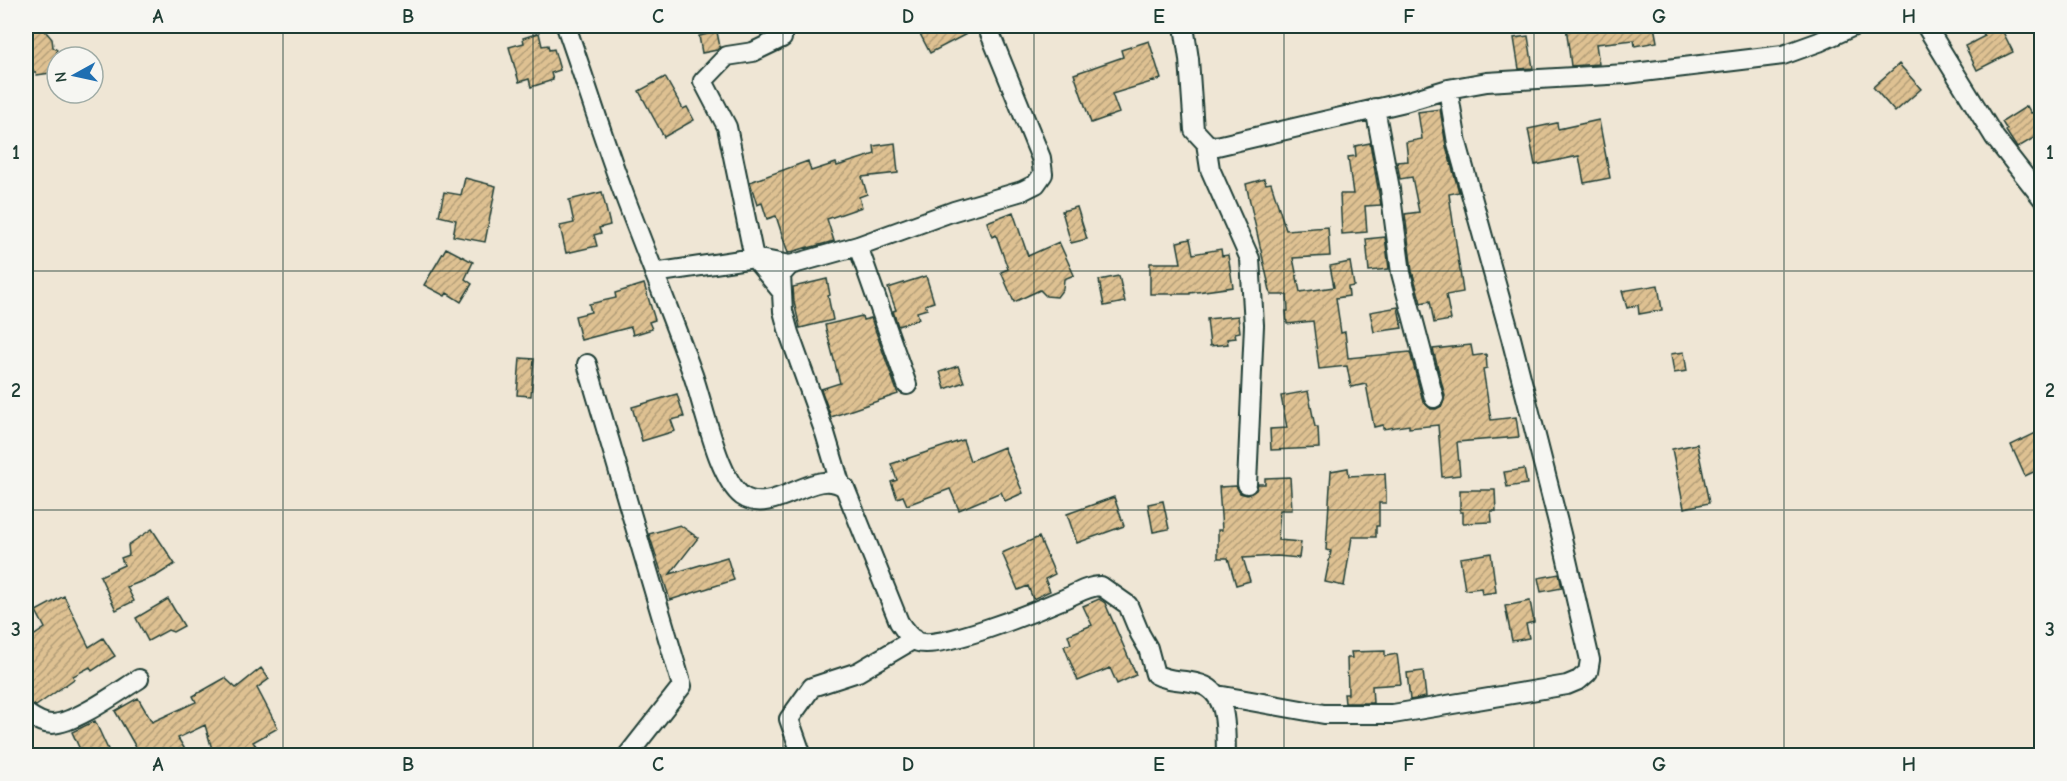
<svg xmlns="http://www.w3.org/2000/svg" width="2067" height="781" viewBox="0 0 2067 781" font-family="'Comic Neue',sans-serif">
  <defs>
    <pattern id="building-hatch" width="6" height="6" patternUnits="userSpaceOnUse" patternTransform="scale(1.5)"><rect width="6" height="6" fill="#dec192"/><path d="M-1 1l2-2M0 6l6-6M5 7l2-2" fill="none" stroke="#b39e78"/></pattern>
  </defs>
  <rect width="100%" height="100%" fill="#efe6d5"/>
  <filter id="ink" filterUnits="userSpaceOnUse"><feTurbulence type="fractalNoise" baseFrequency=".0167" numOctaves="2"/><feDisplacementMap in="SourceGraphic" scale="12" xChannelSelector="R" yChannelSelector="G"/><feConvolveMatrix kernelMatrix="1 2 1 2 8 2 1 2 1" color-interpolation-filters="sRGB"/></filter>
  <g filter="url(#ink)">
    <path fill="url(#building-hatch)" stroke="#1f3d34" stroke-width="1.5" d="M26,26H41L52,39L53,47L57,50V72L37,75L26,62Z
      M916,26H976V29L930,53Z
      M1566,26H1654L1657,42L1635,46L1634,40L1596,44L1599,64L1571,66Z
      M2000,26L2013,52L1977,70L1965,46L1985,36L1983,33Z
      M717,32L720,47L717,50L702,53L699,36Z
      M539,33L542,46L548,45L549,50L554,49L560,70L551,73L553,80L531,87L529,79L519,82L509,47L524,43L523,38Z
      M1528,36L1533,68L1519,69L1514,38Z
      M1149,41L1161,79L1112,94L1119,113L1091,123L1074,74L1123,57L1121,50Z
      M1899,64L1921,89L1895,112L1873,87Z
      M665,77L683,109L687,107L694,120L664,137L639,91Z
      M2027,106L2031,113L2042,109V133L2017,148L2006,131L2007,130L2002,122Z
      M1440,109L1446,146L1459,192L1449,194L1463,292L1446,295L1451,320L1434,323L1430,301L1421,303L1412,271L1405,214L1419,212L1412,177L1400,179L1397,162L1408,161L1406,142L1422,139L1418,112Z
      M1599,120L1610,178L1584,183L1579,156L1535,165L1528,129L1557,123L1558,129Z
      M895,143L898,173L862,177L867,194L859,197L862,207L827,219L834,241L808,248V247L788,253L776,216L767,219L762,203L757,205L750,182L808,161L811,171L836,163L837,166L875,154L874,146Z
      M1370,143L1381,205L1365,206L1367,232L1342,234L1340,194H1353L1348,157L1356,156L1355,146Z
      M465,178L496,186L485,242L453,236L456,220L439,216L444,192L461,195Z
      M1264,179L1266,184L1271,183L1286,230L1328,227L1330,256L1293,258L1300,292L1334,287L1330,266L1350,262L1354,286L1348,287L1349,296L1336,298L1341,333L1345,332L1348,358L1410,352L1423,401L1431,409H1436L1442,406L1445,396L1433,349L1471,345L1473,356L1486,354L1487,368L1483,369L1491,420L1516,417L1519,437L1457,442L1460,475L1442,477L1438,425L1409,428V425L1383,429V425L1374,427L1366,384L1351,387L1347,366L1319,369L1313,321L1287,324L1286,311H1288L1287,295H1271L1246,184Z
      M602,192L610,225L599,228L601,233L594,235L597,246L566,253L560,226L574,223L569,200Z
      M1077,207L1087,239L1071,243L1062,211Z
      M1013,212L1028,256L1059,242L1074,275L1064,279L1063,289L1057,297L1046,296L1040,290L1014,302L1001,272L1008,269L996,235L992,237L987,222Z
      M1385,237L1389,269L1369,271L1366,239Z
      M1190,239L1193,254L1221,249L1222,256L1228,255L1233,287L1190,293V294H1150V263H1181L1177,242Z
      M446,248L473,262L465,279L472,284L461,302L447,293L445,296L424,285Z
      M926,276L934,302L925,305L927,309L917,312L919,319L898,326L893,311L896,310L888,288Z
      M1119,276L1125,302L1104,306L1099,280Z
      M827,279L830,295L828,296L833,320L800,328L794,302L793,287Z
      M644,284L655,320L649,322L652,329L633,335L631,327L581,340L575,316L591,312L589,304L616,298L615,293Z
      M1658,285L1662,310L1639,314L1638,305L1627,308L1622,291Z
      M1398,307L1402,328L1374,332L1370,312Z
      M862,316L863,320L871,318L898,394L831,417L821,389L840,383L825,325Z
      M1238,316L1240,332L1235,333L1236,338L1227,339L1228,344L1210,346L1207,319Z
      M1684,352L1687,371L1674,373L1671,354Z
      M520,358L534,359L531,396L517,395Z
      M958,366L964,382L945,389L940,372Z
      M1308,391L1315,427H1318L1319,448L1271,450L1270,429L1287,428L1281,396Z
      M677,394L684,417L671,420L675,431L642,441L632,407Z
      M2042,430V468L2025,476L2011,445Z
      M963,440L970,461L1004,447L1023,493L1005,501L1001,492L959,510L950,489L907,505L903,496L897,498L891,482L897,480L891,464Z
      M1697,444L1709,503L1684,508L1672,449Z
      M1348,468L1349,476L1385,474L1386,492V503H1379V526H1376V537H1352L1344,586L1325,582L1331,551L1326,550L1331,471Z
      M1524,469L1527,484L1507,487L1504,472Z
      M1290,477L1292,510H1280L1278,540L1301,542L1299,558L1277,556L1243,558L1250,581L1236,585L1228,558H1218V530H1222L1219,487L1236,486L1240,493L1247,495L1256,490L1258,484H1265V478Z
      M1460,490H1495L1496,511H1491L1492,522L1463,523V512H1460Z
      M1114,497L1124,526L1077,543L1067,514Z
      M1163,501L1169,529L1153,532L1148,504Z
      M680,525L698,538L670,574L727,557L734,580L670,600L649,534Z
      M152,529L175,564L156,576L127,587L134,601L116,610L100,576L124,565L121,558L129,555L128,545Z
      M1039,537L1055,574L1045,579L1050,591L1033,599L1028,586L1018,590L1002,553Z
      M1491,553L1496,592L1482,594L1481,588L1465,590L1460,558Z
      M1559,574L1562,588L1541,592L1538,578Z
      M64,596L89,647L103,638L115,656L92,671L90,667L73,676L74,679L36,706L26,702V641L45,628L36,611Z
      M168,599L184,626L173,632L168,630L148,641L136,618Z
      M1099,599L1105,603L1136,675L1117,684L1110,668L1078,681L1064,646L1071,644L1068,635L1092,625L1083,606Z
      M1530,601L1534,622L1526,624L1529,638L1512,641L1505,606Z
      M1385,651V656L1397,654L1401,684L1372,686L1373,703H1345L1344,694H1348L1347,658H1352L1351,652Z
      M261,668L269,679L257,688L278,728L253,742L264,756H214L205,725L178,738L189,756H141L115,711L138,698L152,722L196,702L193,696L225,678L236,688Z
      M1423,671L1426,697L1410,700L1407,673Z
      M95,721L111,756H83L72,732Z"/>
    <g fill="none" stroke-linecap="round" stroke-linejoin="round">
      <defs>
        <path id="minor" d="M566,26C585,80 602,135 622,189C645,251 671,313 693,375C704,406 718,478 742,496C774,518 816,464 845,488L899,622C904,630 910,638 918,642C940,650 1034,612 1059,601C1073,596 1086,586 1101,586L1128,605L1140,634L1148,648L1155,674C1170,682 1180,679 1196,683C1230,690 1225,729 1226,756
          M781,26L782,38L753,52L727,56L703,81L727,127L754,258L782,292
          M1184,26L1189,59L1194,130L1208,145L1217,146L1405,102L1448,89L1487,82L1626,74L1783,55L1819,42L1854,26
          M1926,26L1995,138L2042,198
          M1375,108L1390,189L1401,273L1434,398
          M1206,143L1210,169L1250,259L1254,325L1247,484
          M858,246L907,385
          M654,273L754,258L790,265
          M587,364L682,686L627,756
          M840,483L825,433L789,333L783,311L781,275L790,265L858,246L954,211L1022,191L1036,184L1043,174L1041,158L987,26
          M1217,695L1324,714H1393L1567,685L1579,680L1588,672L1590,660L1561,534L1511,338L1457,143L1448,89
          M26,713C33,718 42,724 52,724C76,723 118,692 139,679
          M802,756L789,719L812,687L858,672L914,639"/>
      </defs>
      <use href="#minor" stroke="#1f3d34" stroke-width="22"/>
      <use href="#minor" stroke="#f6f6f2" stroke-width="18"/>
    </g>
  </g>
  <path fill="none" stroke="#1f3d34" stroke-width="1.5" stroke-opacity="0.55" d="M283,26V756M533,26V756M783,26V756M1034,26V756M1284,26V756M1534,26V756M1784,26V756M26,271H2042M26,510H2042"/>
  <rect width="2067" height="781" fill="none" stroke="#f6f6f2" stroke-width="66"/>
  <g transform="translate(75 75) rotate(262)"><circle r="28" fill="#f6f6f2" stroke="#a0aca6" stroke-width="1.5"/>
  <path d="M0-4.5L10 22L0 15L-10 22Z" fill="#1f6fb2"/>
  <text y="-9" font-size="16" font-weight="bold" text-anchor="middle" fill="#1f3d34">N</text>
  </g>
  <rect x="33" y="33" width="2001" height="715" fill="none" stroke="#1f3d34" stroke-width="2"/>
  <g font-size="20" text-anchor="middle" font-weight="bold" fill="#1f3d34">
    <text x="158" y="23">A</text>
    <text x="408" y="23">B</text>
    <text x="658" y="23">C</text>
    <text x="908" y="23">D</text>
    <text x="1159" y="23">E</text>
    <text x="1409" y="23">F</text>
    <text x="1659" y="23">G</text>
    <text x="1909" y="23">H</text>
    <text x="16" y="159">1</text>
    <text x="2050" y="159">1</text>
    <text x="16" y="397">2</text>
    <text x="2050" y="397">2</text>
    <text x="16" y="636">3</text>
    <text x="2050" y="636">3</text>
    <text x="158" y="771">A</text>
    <text x="408" y="771">B</text>
    <text x="658" y="771">C</text>
    <text x="908" y="771">D</text>
    <text x="1159" y="771">E</text>
    <text x="1409" y="771">F</text>
    <text x="1659" y="771">G</text>
    <text x="1909" y="771">H</text>
  </g>
</svg>
